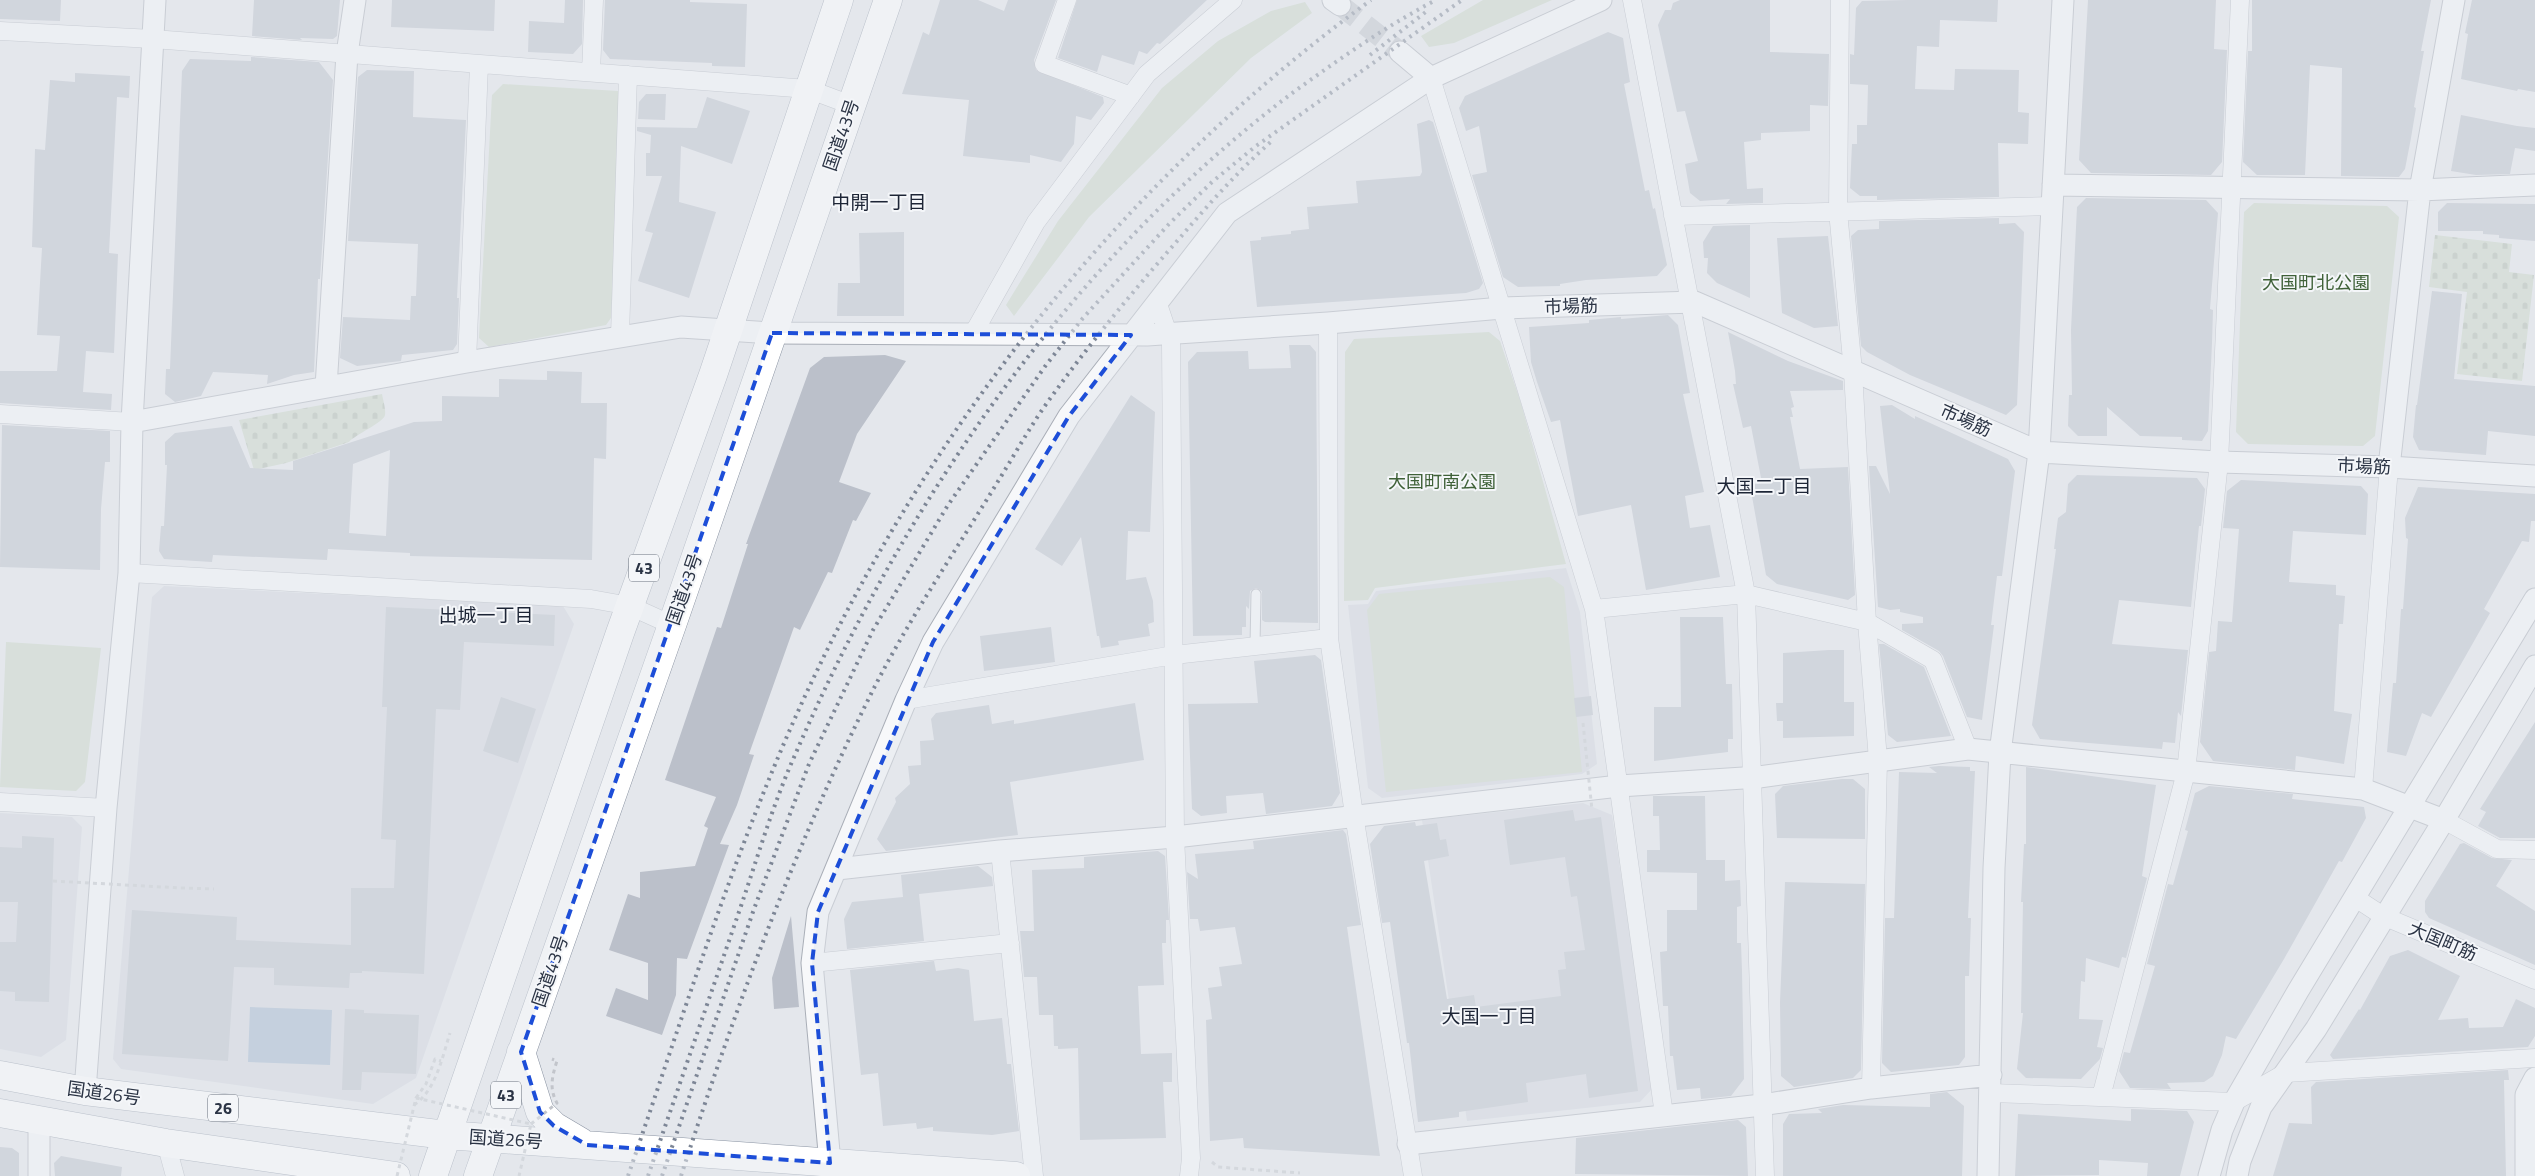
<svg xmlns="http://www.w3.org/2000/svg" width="2535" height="1176" viewBox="0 0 2535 1176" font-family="'Titillium Web','Noto Sans JP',sans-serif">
  <defs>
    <pattern id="cemetery-stones" width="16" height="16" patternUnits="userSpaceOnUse" patternTransform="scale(1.25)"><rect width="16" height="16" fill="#c9d6c5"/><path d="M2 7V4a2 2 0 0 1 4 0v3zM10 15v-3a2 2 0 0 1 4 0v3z" fill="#adb8ab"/></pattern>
  </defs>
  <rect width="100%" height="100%" fill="#e4e7ec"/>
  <path fill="#d2d6de" d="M1566,568L1580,612L1597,764L1582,774L1382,798L1368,788L1348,605L1368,604L1376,591Z
    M164,586L563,606L574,624L416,1078L373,1104L121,1069L113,1059L152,597Z
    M1583,803L1612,815L1653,1088L1640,1102L1467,1121L1422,820Z
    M0,813L72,817L82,827L66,1040L41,1057L0,1049Z"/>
  <path fill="#c9d6c5" d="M1483,0H1552L1454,43L1429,47L1421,36Z
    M1305,2L1312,13L1251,58L1089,217L1014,316L1006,305L1058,221L1162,88L1218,41L1271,11Z
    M503,84L618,91L623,98L611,318L606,325L489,347L479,338L492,95Z
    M2254,203L2387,206L2399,217L2375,436L2363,446L2248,444L2236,432L2244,212Z
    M1489,332L1500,341L1521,403L1566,564L1375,588L1368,600L1344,601L1345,352L1354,339Z
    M1550,577L1564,587L1582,772L1386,792L1367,610L1379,594Z
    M6,642L101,648L85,782L76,791L0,787Z"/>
  <path fill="url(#cemetery-stones)" d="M2435,235L2512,244L2509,272L2534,275L2522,381L2457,374L2467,292L2429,287Z
    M382,394C383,400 386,409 385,415C384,422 355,435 349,442L286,463L254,470L239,420Z"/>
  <path fill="#9fb4cc" d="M250,1007L332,1010L330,1065L248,1062Z"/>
  <path fill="#bbc0ca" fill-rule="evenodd" d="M0,0H61L60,21L0,19Z
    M254,0H340L337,36L333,39L300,38L302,40L252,36Z
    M392,0H495L494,31L391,27Z
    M565,0H583L582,44L573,54L528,52L529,21L564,23Z
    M605,0H690V2L747,4L745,67L712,66V63L610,59L603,50Z
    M940,0H978L1004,11L1008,0H1056L1034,60L1036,70L1103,97L1104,103L1091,120L1076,116L1074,144L1061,162L1030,155V163L963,156L969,100L902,94L923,32L929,35Z
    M1077,0H1207L1160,44L1157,43L1147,54L1139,51L1134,65L1102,55L1097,72L1058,58Z
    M1680,0H1770V52L1829,54L1828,106L1810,105V131L1761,133V140L1744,142L1747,189L1763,188V203L1726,204L1730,199L1700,201L1690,193L1685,164L1698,161L1685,111L1677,112L1658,25L1665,10H1671L1673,3Z
    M1908,0H1998L1997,22L1940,20L1939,47L1917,46L1915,89L1954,90L1955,69L2019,70L2018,112L2029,113L2028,144L1998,143L1999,197L1877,200V196H1860L1850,188L1852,144H1857V125H1867L1868,85L1850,84V54L1854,55L1856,8L1862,1Z
    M2088,0H2216L2214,49L2227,50L2222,162L2211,175L2091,173L2079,160Z
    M2252,0H2431L2421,51H2424L2414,107L2416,108L2411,138L2405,169L2399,177L2341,176L2342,68L2310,65L2305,175H2257L2243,162L2248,51H2252Z
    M2472,0H2535V92L2518,89L2517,91L2461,79L2468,34L2465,33Z
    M1608,32L1623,38L1630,82L1624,84L1645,191L1649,190L1653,209L1655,208L1667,265L1657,276L1586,280L1560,284V286L1518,287L1503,277L1472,175L1487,172L1479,126L1466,131L1459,108L1465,96Z
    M251,57L319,62L333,80L320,279H318L314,372L294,375L267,384L268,375L213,372L201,396L175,402L165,394L166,369H170L182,71L190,59L251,61Z
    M367,70L414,71L413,117L466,120L457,298H459L457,344L453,350L402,355L401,361L357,366L340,358L343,317L410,320L411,296H416L418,244L348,241L358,77Z
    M75,73L130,76L129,98L117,97L109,253L118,254L114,353L86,351L83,392L112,394L111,410L0,403V371H57L60,336L37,335L42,248L32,247L35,149L45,150L50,80L75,82Z
    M646,94H666L665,120L638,119L639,102Z
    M707,97L750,111L732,164L681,146L679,202L716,212L689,298L638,281L653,233L645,231L662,176H646V153H650L651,135L637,131V127L697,128Z
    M2461,115L2517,126L2535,128V151L2515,148L2510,174L2476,175L2451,171Z
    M1429,120L1433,122L1483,283L1479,289L1466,293L1257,307L1250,241L1261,240V237L1291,234V231L1309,229L1307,207L1358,203L1356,181L1420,176L1422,172L1417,124Z
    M2086,198L2206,200L2218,213L2210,309L2213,310L2212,343L2208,431L2202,441L2182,440V437L2140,436L2107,407V436H2078L2068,426L2069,395H2072L2071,330L2077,207Z
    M2447,203L2535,204V241L2499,238V235L2483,234V231H2438V212Z
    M1999,218V224L2015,223L2024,232L2017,405L2006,415L1910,375L1867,352L1861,346L1851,236L1858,230L1879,229V221Z
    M1750,225V298L1717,283L1707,273L1708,258H1704L1703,242L1713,226Z
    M904,232V316H837L838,283H860L859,233Z
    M1828,236L1838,326L1814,328L1782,313L1777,238Z
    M2432,291L2462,294L2454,379L2535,386V436L2488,431L2486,455L2419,450L2413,437L2416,405H2417Z
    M1668,315L1678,325L1690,393L1683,394L1704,492L1685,496L1690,528L1710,525L1720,577L1646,590L1631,505L1578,516L1560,420L1551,422L1537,382L1531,362L1529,327L1589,323V320L1621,317V319Z
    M1728,332L1788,361L1843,381V390L1790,391L1794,407L1791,408L1793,417H1790L1800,469L1848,467L1855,595L1848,600L1777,584L1766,575L1750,485L1762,483L1751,426L1743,428L1733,384H1736L1735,371Z
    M1289,345H1310L1316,352L1318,623L1265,622L1262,620V591L1256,588L1250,591L1249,609L1246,606V627H1242V635L1193,636L1188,362L1197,352L1248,351L1249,369L1291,368Z
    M885,355L906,361L857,434L839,482L871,493L856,521L853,520L832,573L828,572L800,630L794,627L749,754L754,755L737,805L720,844L729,845L687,959L677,958L676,995L662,1035L606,1016L616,988L648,1000V963L609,950L628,894L640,898V872L695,866L708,828L704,826L716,797L665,780L717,627L721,628L748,544H746L810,368L824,357Z
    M547,371L582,372L581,403H607L606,459L594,458L592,560L410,556V553L328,549L327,560L213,555L212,562L164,559L159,551L161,526H164L167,465H165V442L175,433L232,426L250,468L293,470V461L414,422L442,421V396L499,397V379L547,380ZM390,450L386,536L349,533L353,464Z
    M1131,395L1155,412L1150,532L1128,531L1126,580L1146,577L1153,601L1154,622L1148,624L1150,636L1118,641L1119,645L1101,648L1099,636H1097L1081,537L1062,566L1035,549Z
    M1892,405L1915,419V416L2008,459L2015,471L2002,576H1997L1991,625H1994L1982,720L1967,717L1943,656L1939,651L1902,630V624L1923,623V617L1900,612V609L1890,610L1878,607L1869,466H1876L1890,494L1880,406Z
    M2,425L110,431V462H105L101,509L100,570L0,567Z
    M2077,475L2197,478L2205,489L2201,526H2199L2191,607L2119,600L2112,644L2188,650L2181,716L2178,712L2175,743L2163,742L2162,749L2040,739L2032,725L2056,549H2054L2058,518L2066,512L2068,484Z
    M2241,480L2361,486L2368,494L2366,535L2293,531L2289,582L2336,585V595L2345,596L2343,624H2339L2334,711L2352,714L2344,764L2296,756L2295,770L2213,761L2200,742L2209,652L2216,651L2218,621L2232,622L2239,529L2223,528L2227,491Z
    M2418,487L2535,494V521H2531L2529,542L2522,541L2484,609L2490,613L2431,717L2422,713L2406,756L2387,752L2393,683H2396L2401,609H2403L2408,539L2406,538L2405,518Z
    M386,607L555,615L554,646L464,642L460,710L436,709L424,974L362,971V973H350L349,988L274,985V968L234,967L228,1061L122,1054L132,910L237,917L236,940L351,945V888H394L396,840L381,839L387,707H382Z
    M1680,617H1723L1726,684H1732L1733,739H1728V752L1654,761V707H1681Z
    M1051,627L1055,662L984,671L980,636Z
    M1879,644H1884L1924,667L1951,736L1897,742L1888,735Z
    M1829,650H1844V702H1854V736L1783,738V721H1777L1776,703H1783V653Z
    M1315,655L1321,660L1340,793L1332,806L1266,814L1263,793L1226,796L1227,813L1201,816L1192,809L1188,704L1258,703L1254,661Z
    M1591,696L1593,715L1576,717L1574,698Z
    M501,697L536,709L518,763L483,751Z
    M1135,703L1144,760L1010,782L1018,835L886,851L877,839L896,802L895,798L910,784L908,766L921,765L920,741L934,740L931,719L936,713L989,705L992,724L1014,720V724Z
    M2535,722V838H2500L2478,826L2486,812L2480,809Z
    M1939,766L1970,767V771H1975L1968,918H1971L1969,976H1965V1057L1959,1065L1891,1072L1882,1063L1885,918H1894L1899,772L1937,773L1929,767Z
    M2026,767L2156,785L2142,876L2147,878L2126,958L2122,957L2119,968L2086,958L2085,982L2081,981L2079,1019L2103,1020L2097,1047L2103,1048L2100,1059L2081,1079L2026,1078L2017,1069L2023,1013H2021L2023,902H2021L2024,844H2026Z
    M1842,779H1853L1865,789V839L1777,838L1775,794L1783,786Z
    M2209,786L2293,794L2292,799L2364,807L2366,818L2342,862L2339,861L2284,959L2236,1039L2226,1036L2222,1055L2213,1076L2204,1082L2167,1083L2171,1089L2130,1088L2119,1071L2124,1052L2130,1053L2155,966L2147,964L2168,884L2173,885L2188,831L2185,830L2195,793Z
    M1653,796H1705L1706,860H1725V881L1740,880L1741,906L1737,907V943H1741L1742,971L1744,1079L1731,1096L1701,1099L1700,1088L1677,1090L1673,1056H1670L1668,1006H1663L1660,952L1667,951V910H1697V873L1647,872V850H1660L1659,816H1653Z
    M1573,810L1575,821L1601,817L1638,1091L1589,1098L1586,1074L1526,1083L1528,1102L1459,1112V1117L1418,1122L1409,1043H1407L1390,922L1382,923L1370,844L1384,826L1415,822L1416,826L1437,823L1440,840L1446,839L1449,856L1424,861L1447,999L1474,995L1476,1007L1561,996L1558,970L1566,969L1564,952L1585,950L1577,896L1571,897L1565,857L1510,865L1504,820Z
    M1343,830L1346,834L1361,925L1347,927L1380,1156L1244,1148L1243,1138L1210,1141L1206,1020L1212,1019L1208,988L1222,986L1219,967L1242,964L1235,927L1200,931L1198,919H1190L1187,872L1198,879L1195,854L1254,849L1253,841Z
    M22,836L54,838L49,1002L15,1001V992L0,991V942H16L18,902H0V847L22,848Z
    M2464,843L2492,858L2512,860L2496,886L2535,911V965L2429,918L2425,912V901L2460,844Z
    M1158,851L1165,856L1169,920H1166V943H1162L1164,985L1138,986L1141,1054L1172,1053V1082H1163L1166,1138L1080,1140L1078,1048L1058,1049V1046H1054L1053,1015H1039L1037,977H1024L1020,931H1034L1032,870L1084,868V857Z
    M978,866L992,877L993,886L919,894L924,941L847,949L844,919L852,902L903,897L901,875Z
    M1785,882L1865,884L1861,1070L1853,1078L1794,1087L1781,1076L1780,1002Z
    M791,916L799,1007L774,1009L772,978Z
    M2408,950L2460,976L2438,1020L2468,1018L2469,1028L2503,1027L2516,999L2535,1008V1036L2528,1047L2333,1059L2330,1055L2359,1009L2360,1010L2390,956Z
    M934,961L936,971L958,968L969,970L974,1021L1002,1018L1007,1064H1011L1019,1131L992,1135L933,1131V1127L917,1129L916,1123L883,1126L878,1073L861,1075L850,970Z
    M345,1009L364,1010V1013L419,1015L416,1074L362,1072L361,1090H342Z
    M2508,1070L2509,1080H2504L2506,1176H2273L2289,1123L2312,1124L2311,1087L2316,1082Z
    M1947,1092L1964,1106L1962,1176H1783V1124L1789,1114L1822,1113L1818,1109L1843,1105L1930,1107V1094Z
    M2131,1109L2187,1111L2194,1122L2180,1176H2147L2148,1163L2099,1160V1175L2015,1176L2018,1114L2131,1121Z
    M1738,1120L1746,1127L1748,1176L1575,1174L1576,1138Z
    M0,1147L12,1148L19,1153V1176H0Z
    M61,1156L122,1167L121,1176H55L54,1163Z"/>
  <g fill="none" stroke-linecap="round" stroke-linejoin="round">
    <path stroke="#bfc3cb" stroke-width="21" stroke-dasharray="21 11" stroke-linecap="butt" d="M1340,5L1400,52"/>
    <defs>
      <path id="service" d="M1255,645L1256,594"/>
      <path id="minor" d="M1067,0L1044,64L1131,96
        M1632,0L1746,594L1765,1176
        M1840,0L1838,211L1853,371L1867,622L1878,760L1871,1088
        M0,31L153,39L808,89L851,105
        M591,72L594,0
        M1431,78L1594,609L1664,1115
        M1673,216L2052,206
        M1157,301L1171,343L1175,837L1191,1158L1189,1176
        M1328,323L1329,638L1354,815L1413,1176
        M973,334L1036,222L1147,74L1233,0
        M620,336L628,75
        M467,362L479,65
        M0,414L132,422
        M129,573L591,599L630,606L672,625
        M1594,609L1746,594L1867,622L1933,660L1968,749
        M906,700L1174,655L1329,638
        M2363,789L2389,467
        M0,802L106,808
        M2444,820L2497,849L2535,850
        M1000,851L1034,1176
        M2354,897L2383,916L2535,980
        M812,963L1010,943
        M1991,1093L2234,1102L2285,1073L2535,1058
        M2101,1097L2186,772L2219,462L2240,0
        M166,1143L175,1176"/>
      <path id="tertiary" d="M1333,0L1340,5
        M1400,52L1431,78
        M2053,185L2420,190L2535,185
        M326,387L347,54L355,0
        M132,422L467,362L681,327L772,333L1147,335L1328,323L1502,308L1695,302L2039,452L2219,462L2389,467L2535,476
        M2389,467L2420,190L2454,0
        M837,869L1000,851L1175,837L1619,786L1759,777L1968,749L2363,789L2444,820
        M85,1091L106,808L129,573L132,422L155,0
        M1408,1144L1762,1105L1871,1088L1991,1075
        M830,1163L812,963L818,912L906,700L933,642L1069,416L1227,213L1431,78L1601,0
        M39,1176V1120
        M1988,1176L1994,868L2000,753L2039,452L2063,0
        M2209,1176L2222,1130L2234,1102L2298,991L2535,599
        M2237,1176L2240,1161L2261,1107L2316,1029L2444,820L2535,666
        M2526,1176V1095L2535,1078"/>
      <path id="trunk" d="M521,1052L540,1112L554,1126L581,1142
        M0,1075L85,1091L446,1135L1016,1176
        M0,1113L166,1143L396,1176
        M433,1176L620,633L713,375L839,0
        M478,1176L672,625L888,0"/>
    </defs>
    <use href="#service" stroke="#a9aeb7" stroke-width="11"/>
    <use href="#minor" stroke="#a9aeb7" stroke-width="19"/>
    <use href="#tertiary" stroke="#a9aeb7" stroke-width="23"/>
    <use href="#trunk" stroke="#8b94a3" stroke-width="29"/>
    <path stroke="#c2c5cb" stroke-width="3" stroke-dasharray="4 4" stroke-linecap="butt" d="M181,888L214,889
      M416,1098L426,1084L435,1059L441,1061
      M414,1105C436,1090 442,1058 450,1033
      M1212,1162L1218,1167L1300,1173"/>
    <use href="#service" stroke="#f7f8fa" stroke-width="9"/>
    <use href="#minor" stroke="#f7f8fa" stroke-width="18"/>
    <use href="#tertiary" stroke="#f7f8fa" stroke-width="21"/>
    <use href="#trunk" stroke="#fff" stroke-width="28"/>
    <path stroke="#7d8696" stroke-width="4" stroke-dasharray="2.5 5" stroke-linecap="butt" d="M1370,55L1427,11
      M628,1176C679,1028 726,877 788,734C914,444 1116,186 1371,0
      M648,1176C679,1086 710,996 741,906C758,856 773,804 795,755C904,502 1073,257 1295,91C1341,58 1386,26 1436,0
      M662,1176L754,909L809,764L873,630L948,505L1046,365L1083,318L1169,224L1212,182L1256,146L1462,0
      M681,1176C735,1009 796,843 875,686C911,616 956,550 997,483C1015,454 1032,423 1052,396C1091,342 1134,290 1178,240C1208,205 1239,170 1274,139"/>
    <path stroke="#c2c5cb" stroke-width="3" stroke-dasharray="4 4" stroke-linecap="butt" d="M1583,723L1592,810
      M53,881L181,888
      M531,1124L557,1103C549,1089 552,1076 557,1061L552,1059
      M397,1176L416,1098L531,1124L519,1176"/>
  </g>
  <path d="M0 0H2535V1176H0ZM772,333L1131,335L1069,416L933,642L818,912L812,963L830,1163L587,1145L554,1126L540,1112L521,1052Z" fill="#e4e7ec" fill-opacity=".55" fill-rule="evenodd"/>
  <path fill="none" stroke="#1d4ed8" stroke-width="4" stroke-dasharray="10 6" stroke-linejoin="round" d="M772,333L1131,335L1069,416L933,642L818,912L812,963L830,1163L587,1145L554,1126L540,1112L521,1052Z"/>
  <g text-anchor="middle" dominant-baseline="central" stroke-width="4" stroke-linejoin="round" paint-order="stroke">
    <g fill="#f4f6f9" stroke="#676e7b" stroke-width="1">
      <rect x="629" y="554.5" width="30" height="27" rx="4"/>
      <rect x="491" y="1081.5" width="30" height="27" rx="4"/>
      <rect x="208" y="1094.5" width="30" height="27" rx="4"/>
    </g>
    <g font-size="16" font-weight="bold" fill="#2b3445">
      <text x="644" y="568">43</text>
      <text x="506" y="1095">43</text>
      <text x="223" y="1108">26</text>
    </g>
    <g font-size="18" fill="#2b3445" stroke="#f4f6f9">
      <text transform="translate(841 135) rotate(-71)">国道43号</text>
      <text transform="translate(1571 306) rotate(-2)">市場筋</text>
      <text transform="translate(1966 420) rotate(24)">市場筋</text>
      <text transform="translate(2364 466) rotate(2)">市場筋</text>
      <text transform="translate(684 589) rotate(-71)">国道43号</text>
      <text transform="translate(2443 941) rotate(23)">大国町筋</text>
      <text transform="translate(550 971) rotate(-71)">国道43号</text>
      <text transform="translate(104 1093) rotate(8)">国道26号</text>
      <text transform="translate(506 1139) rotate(4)">国道26号</text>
    </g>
    <g font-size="18" fill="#3f6138" stroke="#f4f6f9">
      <text x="2316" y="282">大国町北公園</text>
      <text x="1442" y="481">大国町南公園</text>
    </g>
    <g font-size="19" fill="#1d2536" stroke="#f4f6f9">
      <text x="879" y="201">中開一丁目</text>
      <text x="1764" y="485">大国二丁目</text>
      <text x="486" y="614">出城一丁目</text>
      <text x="1489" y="1015">大国一丁目</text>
    </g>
  </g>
</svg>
